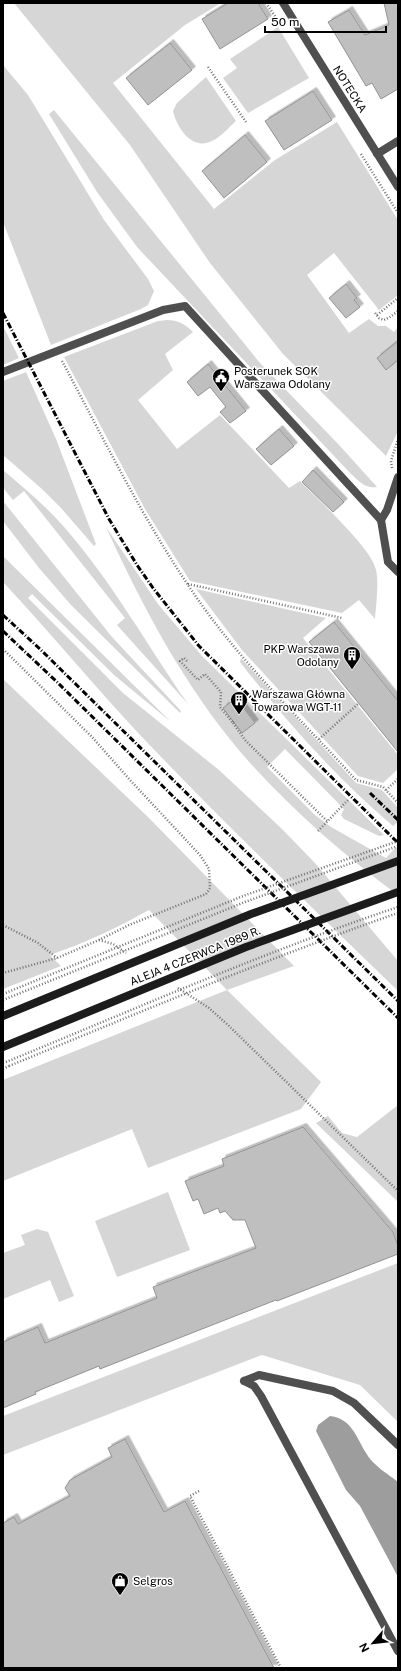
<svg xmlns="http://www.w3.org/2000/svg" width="401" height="1671" viewBox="0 0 401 1671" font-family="'Public Sans',sans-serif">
  <defs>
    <filter id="shadow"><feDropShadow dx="3.5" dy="-3.5" stdDeviation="0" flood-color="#0004"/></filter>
  </defs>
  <rect width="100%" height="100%" fill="#fff"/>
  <path fill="#d6d6d6" d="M14,3H221L185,25L113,83L214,209L275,160L337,122L398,220V295L379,310L334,253L307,275L349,333L369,319L378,326H386L394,332L398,327V431L386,456L283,354L210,263L130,145Z
    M278,27L309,78L248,113L223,78L237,68L230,59Z
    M3,65L28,95L104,220L148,279L154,291L148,305L141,309L51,345L3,222Z
    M206,77L236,121C229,127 221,137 212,141C192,151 177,128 173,111L177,103Z
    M54,110L260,363L340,446L377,487C365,489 359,481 351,474L137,247L97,192L49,114Z
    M167,320C178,320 185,324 193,332L165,354L173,370L138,400L177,449L220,415L289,488L300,481C317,499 372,548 376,570C379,581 376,607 375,619L359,600L342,613L190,581L145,509L64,357L158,321Z
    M3,326L19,358L3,365Z
    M26,372L56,439L96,544L94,546L61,508L42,489L3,455V381Z
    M3,470C24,488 46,506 65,528C112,582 147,645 188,704L117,625L125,618L24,491L13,500L3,488Z
    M3,501L112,637L181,711L180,713L71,605L39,568L3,521Z
    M106,527L158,604L202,656L384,835L379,836L344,819L341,815L344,809L285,749L267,767L315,815L331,827L386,858L396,847L398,849V895C342,854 289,807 243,755C185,687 143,608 106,527Z
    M3,556L171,722L114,675L32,594L28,598L123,693L219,770L281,828L315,863L398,961V991C311,907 224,823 140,735C93,685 50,632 3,582Z
    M196,589L326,618L303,638L398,755V769L383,783L358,776L242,650Z
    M241,658L356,783L382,790L398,808V822L393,826C335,777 287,722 240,662Z
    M3,679L148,817L294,966L227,990L321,1082L301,1109L148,1168L132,1129L3,1181V1080L227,990L149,910C117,928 85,943 50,955L61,966L3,989Z
    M398,1105V1202L316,1123L328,1116L342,1133L357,1137Z
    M168,1192L190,1250L117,1277L95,1221Z
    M37,1229L48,1232L74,1296L59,1302L50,1280L3,1299V1253L25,1245L21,1235Z
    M398,1263V1422L360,1385L262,1355L3,1455V1416Z"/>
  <path fill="#9d9d9d" d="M330,1416C355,1419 357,1443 371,1460C378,1468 389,1475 398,1482V1577L360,1506L346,1490L316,1431L318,1425Z"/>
  <path fill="#bfbfbf" stroke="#939393" filter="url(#shadow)" d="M228,3H258L268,19L220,49L202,19Z
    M384,3H398V89L381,99L372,83L366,86L328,22L349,10L365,35L389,25Z
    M170,43L192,70L148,105L126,78Z
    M313,91L332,120L284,150L265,121Z
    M245,135L267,162L224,198L202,171Z
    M346,284L357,298L354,300L360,307L346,318L329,298Z
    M398,341V360L386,370L377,358Z
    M208,364L246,411L230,423L220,412L226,407L210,387L198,396L187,382Z
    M279,429L294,446L271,465L256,449Z
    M313,470L344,502L333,512L302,482Z
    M334,622L398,701V752L309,642Z
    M236,698L255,723L242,733L223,708Z
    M303,1127L393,1232L398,1246V1254L277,1301L276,1300L100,1369L99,1366L35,1392L36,1394L3,1408V1342L38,1327L45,1343L157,1298L153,1287L256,1248L245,1220H233L225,1211L220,1213L218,1208L204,1214L198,1199L193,1201L185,1181L224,1166L222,1159Z
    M125,1439L164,1512L185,1501L274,1668H3V1523L14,1517L18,1524L70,1496L65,1488L70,1480L112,1457L108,1448Z"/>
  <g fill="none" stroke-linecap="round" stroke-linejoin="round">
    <path stroke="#717171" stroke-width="2.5" stroke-dasharray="1 2" stroke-linecap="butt" d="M266,3L277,19
      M208,67L246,122
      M361,154L398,213
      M375,313L379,318L384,320L390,317L398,311
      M377,315L398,298
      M62,361C108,447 151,536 209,615C253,674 307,726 356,780L383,787L398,803
      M392,468L391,461L398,439
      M188,584L342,618
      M3,649L92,737L130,780L200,855L209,869L210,888L206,894L129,925L99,940L57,958L3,973
      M187,661L184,658L180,661L198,680L205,674L221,692L220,707L233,723L234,722
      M233,723L245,740L328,822
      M319,739L358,704
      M386,790L398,779
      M318,831L348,800
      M3,925L38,943L57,958
      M99,940L113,944L126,953
      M178,988L209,1008L228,1025L398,1191
      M3,1063L6,1062
      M3,1069L9,1066
      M199,1491L190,1496L281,1668"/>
    <path stroke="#4f4f4f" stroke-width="8" d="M3,372L163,310L185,306L381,520L388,562L398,572
      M244,1381L254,1386L261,1396L398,1651
      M244,1381L259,1375L333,1391L354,1403L398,1445"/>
    <path stroke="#4f4f4f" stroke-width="8" d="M283,3L398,187
      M377,154L398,141
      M381,520L387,510L398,477"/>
    <path stroke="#000" stroke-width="3" stroke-dasharray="6 2 1 2" stroke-linecap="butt" d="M3,313L109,519L137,565L153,588L199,646L398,843
      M3,615L40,649L398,1001
      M3,631L57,682L398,1018
      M370,793L398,820"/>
    <path stroke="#717171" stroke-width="2.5" stroke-dasharray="1 2" stroke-linecap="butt" d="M3,994L243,896L398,841
      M3,1000L245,902L398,846
      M6,1062C135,1009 264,952 398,907
      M9,1066C138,1013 266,959 398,913"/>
    <path stroke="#1c1c1c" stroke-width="8" d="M3,1016L251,914L398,861
      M3,1047L246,947L398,892"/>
  </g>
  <defs>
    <symbol id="civic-pin" viewBox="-11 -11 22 30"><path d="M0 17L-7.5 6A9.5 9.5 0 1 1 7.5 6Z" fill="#000" stroke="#fff"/><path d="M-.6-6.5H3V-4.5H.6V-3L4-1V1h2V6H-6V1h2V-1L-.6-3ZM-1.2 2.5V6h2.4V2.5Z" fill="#fff"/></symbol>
    <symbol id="building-pin" viewBox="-11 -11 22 30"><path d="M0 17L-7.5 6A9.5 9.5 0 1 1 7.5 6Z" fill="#000" stroke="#fff"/><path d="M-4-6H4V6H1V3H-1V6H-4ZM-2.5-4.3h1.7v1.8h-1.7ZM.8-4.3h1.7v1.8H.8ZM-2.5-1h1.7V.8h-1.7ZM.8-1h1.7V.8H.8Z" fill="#fff"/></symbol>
    <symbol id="shop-pin" viewBox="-11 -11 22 30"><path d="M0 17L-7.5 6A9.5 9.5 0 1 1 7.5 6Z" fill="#000" stroke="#fff"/><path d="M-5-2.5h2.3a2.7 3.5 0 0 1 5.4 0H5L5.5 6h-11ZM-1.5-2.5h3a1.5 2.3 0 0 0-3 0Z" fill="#fff"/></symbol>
  </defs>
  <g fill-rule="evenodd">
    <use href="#civic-pin" x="211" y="367" width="20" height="27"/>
    <use href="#building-pin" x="342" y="645" width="20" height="27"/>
    <use href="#building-pin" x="229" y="690" width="20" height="27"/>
    <use href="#shop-pin" x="110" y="1571" width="20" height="27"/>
  </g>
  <g text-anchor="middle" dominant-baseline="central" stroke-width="3" stroke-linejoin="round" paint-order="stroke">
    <g font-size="11" fill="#000" stroke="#fff">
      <text transform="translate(350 89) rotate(58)">NOTECKA</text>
      <text transform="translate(195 956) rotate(-22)">ALEJA 4 CZERWCA 1989 R.</text>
    </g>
    <g font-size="11" fill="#000" stroke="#fff" text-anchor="start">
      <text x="234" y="371">Posterunek SOK<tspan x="234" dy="13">Warszawa Odolany</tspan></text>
      <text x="339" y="649" text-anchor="end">PKP Warszawa<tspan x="339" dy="13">Odolany</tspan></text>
      <text x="252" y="694">Warszawa Główna<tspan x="252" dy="13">Towarowa WGT-11</tspan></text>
      <text x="133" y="1581">Selgros</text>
    </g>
  </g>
  <rect width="401" height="1671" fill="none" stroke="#000000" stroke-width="8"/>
  <g transform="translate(373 1643) rotate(242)" stroke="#ffffff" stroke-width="3" paint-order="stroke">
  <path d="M0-3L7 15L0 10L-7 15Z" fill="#000000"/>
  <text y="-6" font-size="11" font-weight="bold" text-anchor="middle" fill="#000000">N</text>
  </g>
  <path d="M265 26v6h121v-6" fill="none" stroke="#000000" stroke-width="2"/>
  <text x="271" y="26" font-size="12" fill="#000000" stroke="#ffffff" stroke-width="3" paint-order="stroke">50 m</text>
</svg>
